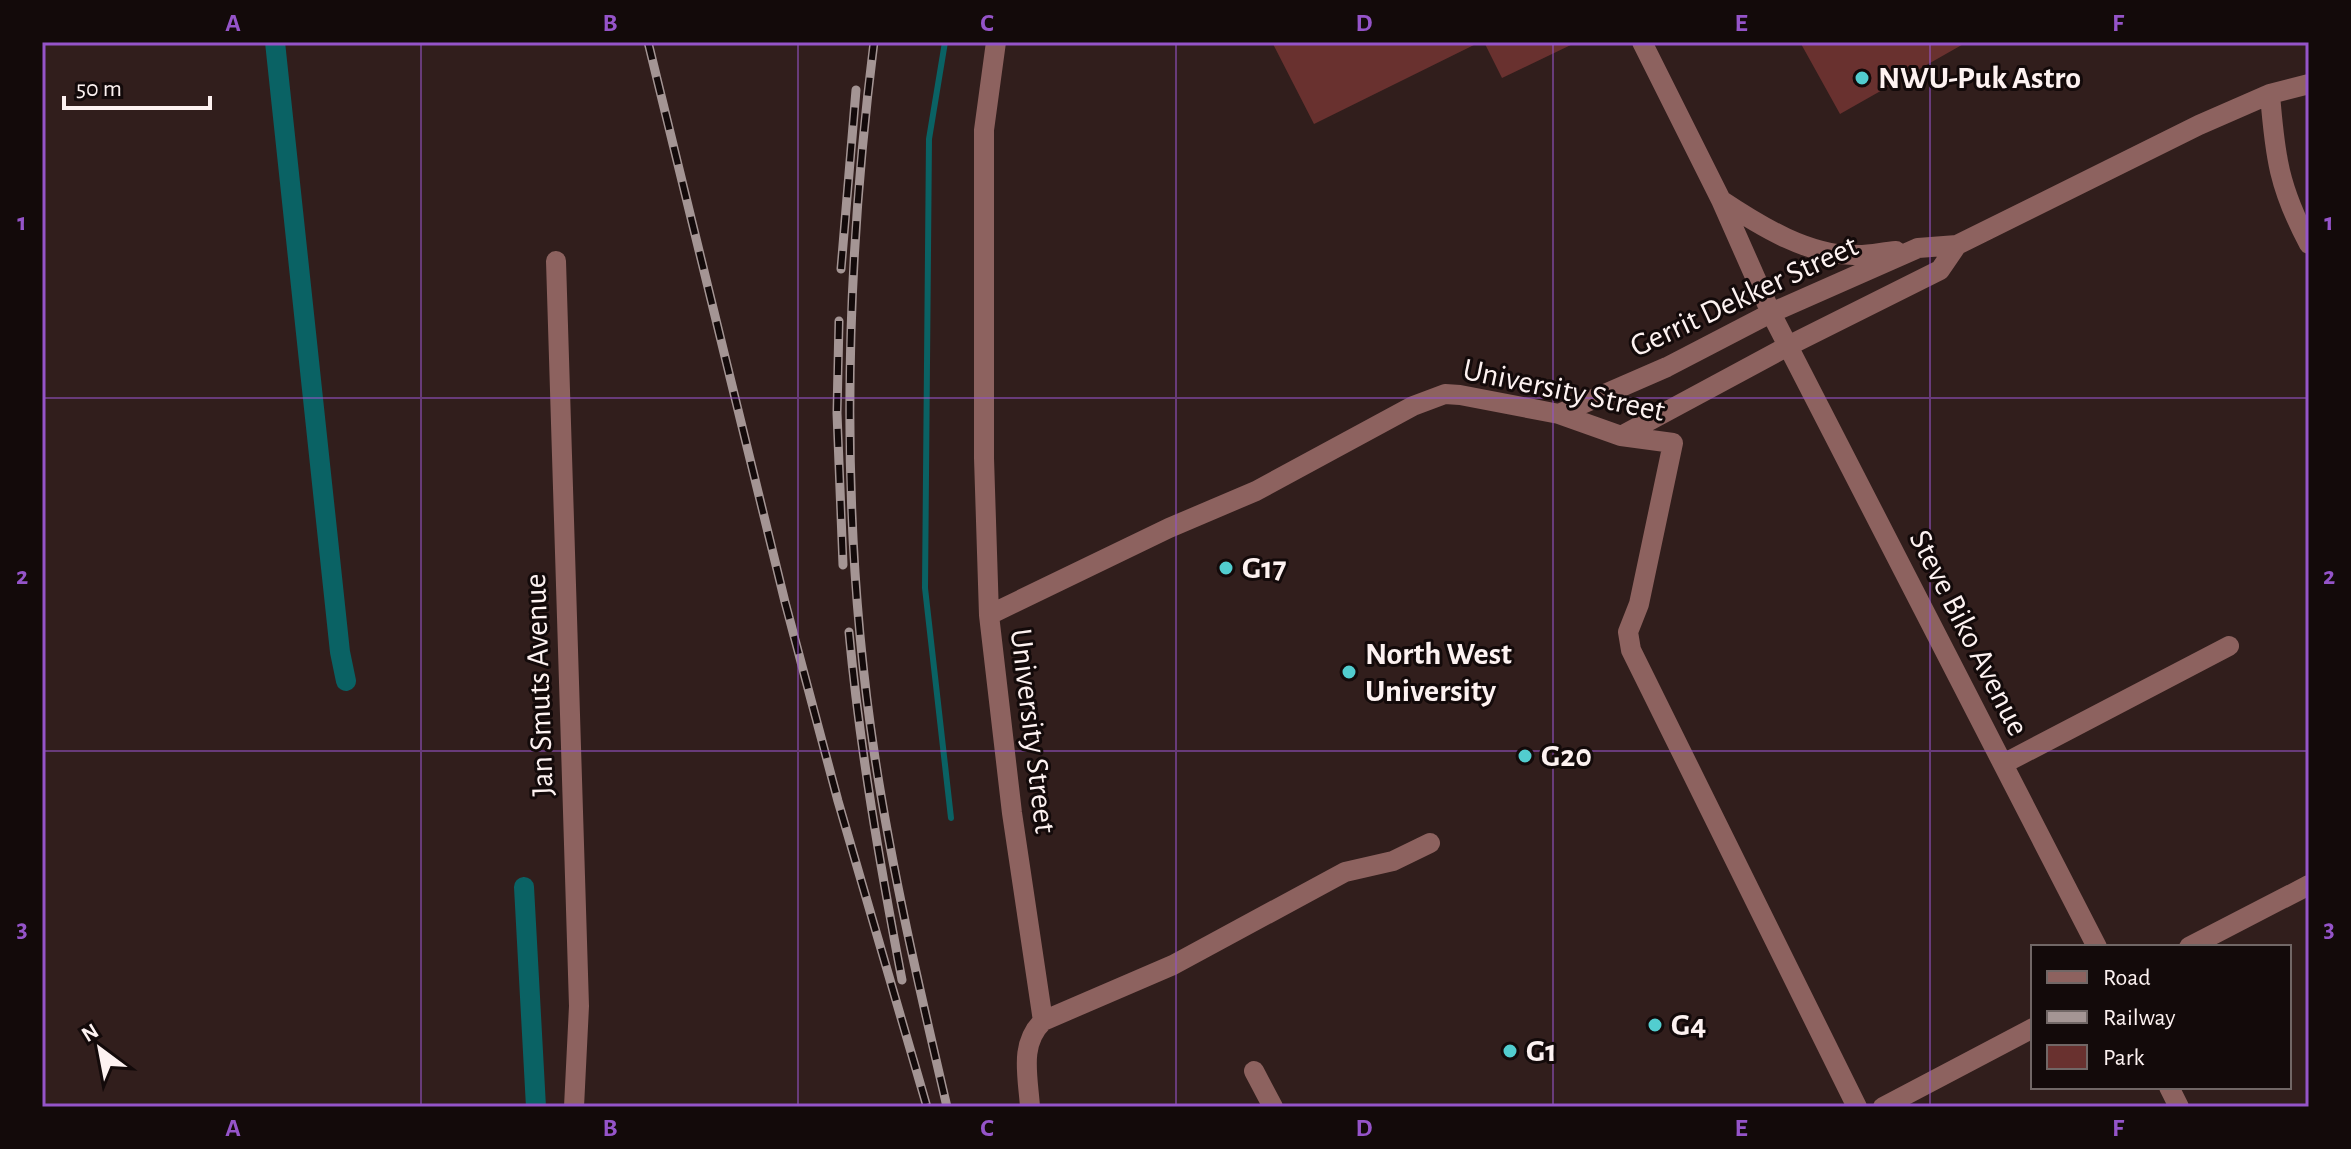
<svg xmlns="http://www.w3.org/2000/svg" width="2351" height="1149" viewBox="0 0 2351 1149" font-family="'Alegreya Sans',sans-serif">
  <rect width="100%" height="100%" fill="#311e1c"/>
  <path fill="#69312f" d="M1272,42H1480L1314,124Z
    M1484,42H1577L1502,78Z
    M1800,42H1967L1840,114Z"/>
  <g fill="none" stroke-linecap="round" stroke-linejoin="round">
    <path stroke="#0a6264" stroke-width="6" d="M945,42L929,139L925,588L951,818"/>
    <path stroke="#0a6264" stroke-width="20" d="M275,42L340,652L346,681
      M524,887L536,1107"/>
    <path stroke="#8d625f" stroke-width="20" d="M1642,42L1721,200L1771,313L2097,947
      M2270,94C2275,157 2279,188 2309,244
      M1721,200C1760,226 1810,257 1858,255C1871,255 1883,252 1896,251
      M556,261L579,1006L574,1107
      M1559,414L1667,367L1771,313L1918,248L1957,245L2199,125L2270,94L2309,84
      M1621,436L1788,346L1940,270L1957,245
      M989,615L984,458V130L996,42
      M2003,764L2229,646
      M2189,947L2309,885
      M1043,1021L1012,813L989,615L1169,528L1256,491L1413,406L1445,394L1460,395L1559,414L1621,436L1673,443L1639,604L1628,632L1631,650L1857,1107
      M1254,1071L1273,1107
      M2169,1087L2179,1107
      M1030,1107C1028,1076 1019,1044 1043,1021L1173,965L1345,872L1393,861L1430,843
      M1883,1107L2033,1028"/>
    <defs>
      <path id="rail" d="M648,42L785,602L838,801L927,1107
        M874,42C844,280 839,521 875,758C893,876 920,991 947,1107
        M841,269L856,90
        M839,321L837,413L843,565
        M849,632C860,750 880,865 902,980"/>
    </defs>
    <use href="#rail" stroke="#a49594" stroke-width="9"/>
    <use href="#rail" stroke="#130a0a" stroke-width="6" stroke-dasharray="18" stroke-linecap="butt"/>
  </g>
  <path fill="none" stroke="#9554c9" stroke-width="2" stroke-opacity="0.55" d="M421,42V1107M798,42V1107M1176,42V1107M1553,42V1107M1930,42V1107M42,398H2309M42,751H2309"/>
  <g fill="#52cdcf" stroke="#130a0a" stroke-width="3">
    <circle cx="1862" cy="78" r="8"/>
    <circle cx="1226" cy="568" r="8"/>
    <circle cx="1349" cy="672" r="8"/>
    <circle cx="1525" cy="756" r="8"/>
    <circle cx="1655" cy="1025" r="8"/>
    <circle cx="1510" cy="1051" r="8"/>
  </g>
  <g text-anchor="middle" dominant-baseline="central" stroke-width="6" stroke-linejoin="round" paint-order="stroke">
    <g font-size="32" font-weight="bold" fill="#fdf2f1" stroke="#130a0a" text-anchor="start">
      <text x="1878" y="78">NWU-Puk Astro</text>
      <text x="1242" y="568">G17</text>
      <text x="1365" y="654">North West<tspan x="1365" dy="37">University</tspan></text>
      <text x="1541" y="756">G20</text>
      <text x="1671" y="1025">G4</text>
      <text x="1526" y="1051">G1</text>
    </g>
    <g font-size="32" fill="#fdf2f1" stroke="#130a0a">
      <text transform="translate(1744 296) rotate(-25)">Gerrit Dekker Street</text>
      <text transform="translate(1564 390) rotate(12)">University Street</text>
      <text transform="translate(1969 633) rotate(63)">Steve Biko Avenue</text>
      <text transform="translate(539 685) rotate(-92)">Jan Smuts Avenue</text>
      <text transform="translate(1033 731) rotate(83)">University Street</text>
    </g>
  </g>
  <rect width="2351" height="1149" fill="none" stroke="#130a0a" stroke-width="88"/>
  <rect x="2031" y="945" width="260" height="144" fill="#130a0a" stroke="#716766" stroke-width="2"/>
  <rect x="2047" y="971" width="40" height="12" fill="#8d625f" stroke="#716766" stroke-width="2"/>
  <text x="2103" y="985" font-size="24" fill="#fdf2f1">Road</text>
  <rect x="2047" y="1011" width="40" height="12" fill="#a49594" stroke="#716766" stroke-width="2"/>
  <text x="2103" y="1025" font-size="24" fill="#fdf2f1">Railway</text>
  <rect x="2047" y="1045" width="40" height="24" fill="#69312f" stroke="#716766" stroke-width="2"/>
  <text x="2103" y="1065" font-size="24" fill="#fdf2f1">Park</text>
  <g transform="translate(100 1049) rotate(328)" stroke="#130a0a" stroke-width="6" paint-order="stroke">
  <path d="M0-6L14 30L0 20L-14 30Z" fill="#fdf2f1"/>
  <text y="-12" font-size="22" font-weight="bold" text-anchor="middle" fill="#fdf2f1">N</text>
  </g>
  <path d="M64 96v12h146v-12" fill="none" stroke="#fdf2f1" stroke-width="4"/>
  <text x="76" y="96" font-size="24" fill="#fdf2f1" stroke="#130a0a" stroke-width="6" paint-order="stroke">50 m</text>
  <rect x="44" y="44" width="2263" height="1061" fill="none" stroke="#9554c9" stroke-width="3"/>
  <g font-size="26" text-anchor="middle" font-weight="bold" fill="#9554c9">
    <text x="233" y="31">A</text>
    <text x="610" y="31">B</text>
    <text x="987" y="31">C</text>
    <text x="1364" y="31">D</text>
    <text x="1741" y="31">E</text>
    <text x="2118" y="31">F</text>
    <text x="22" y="230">1</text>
    <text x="2329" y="230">1</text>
    <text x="22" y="584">2</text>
    <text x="2329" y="584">2</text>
    <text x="22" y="937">3</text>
    <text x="2329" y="937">3</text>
    <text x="233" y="1136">A</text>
    <text x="610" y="1136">B</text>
    <text x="987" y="1136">C</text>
    <text x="1364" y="1136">D</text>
    <text x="1741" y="1136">E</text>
    <text x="2118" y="1136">F</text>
  </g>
</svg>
